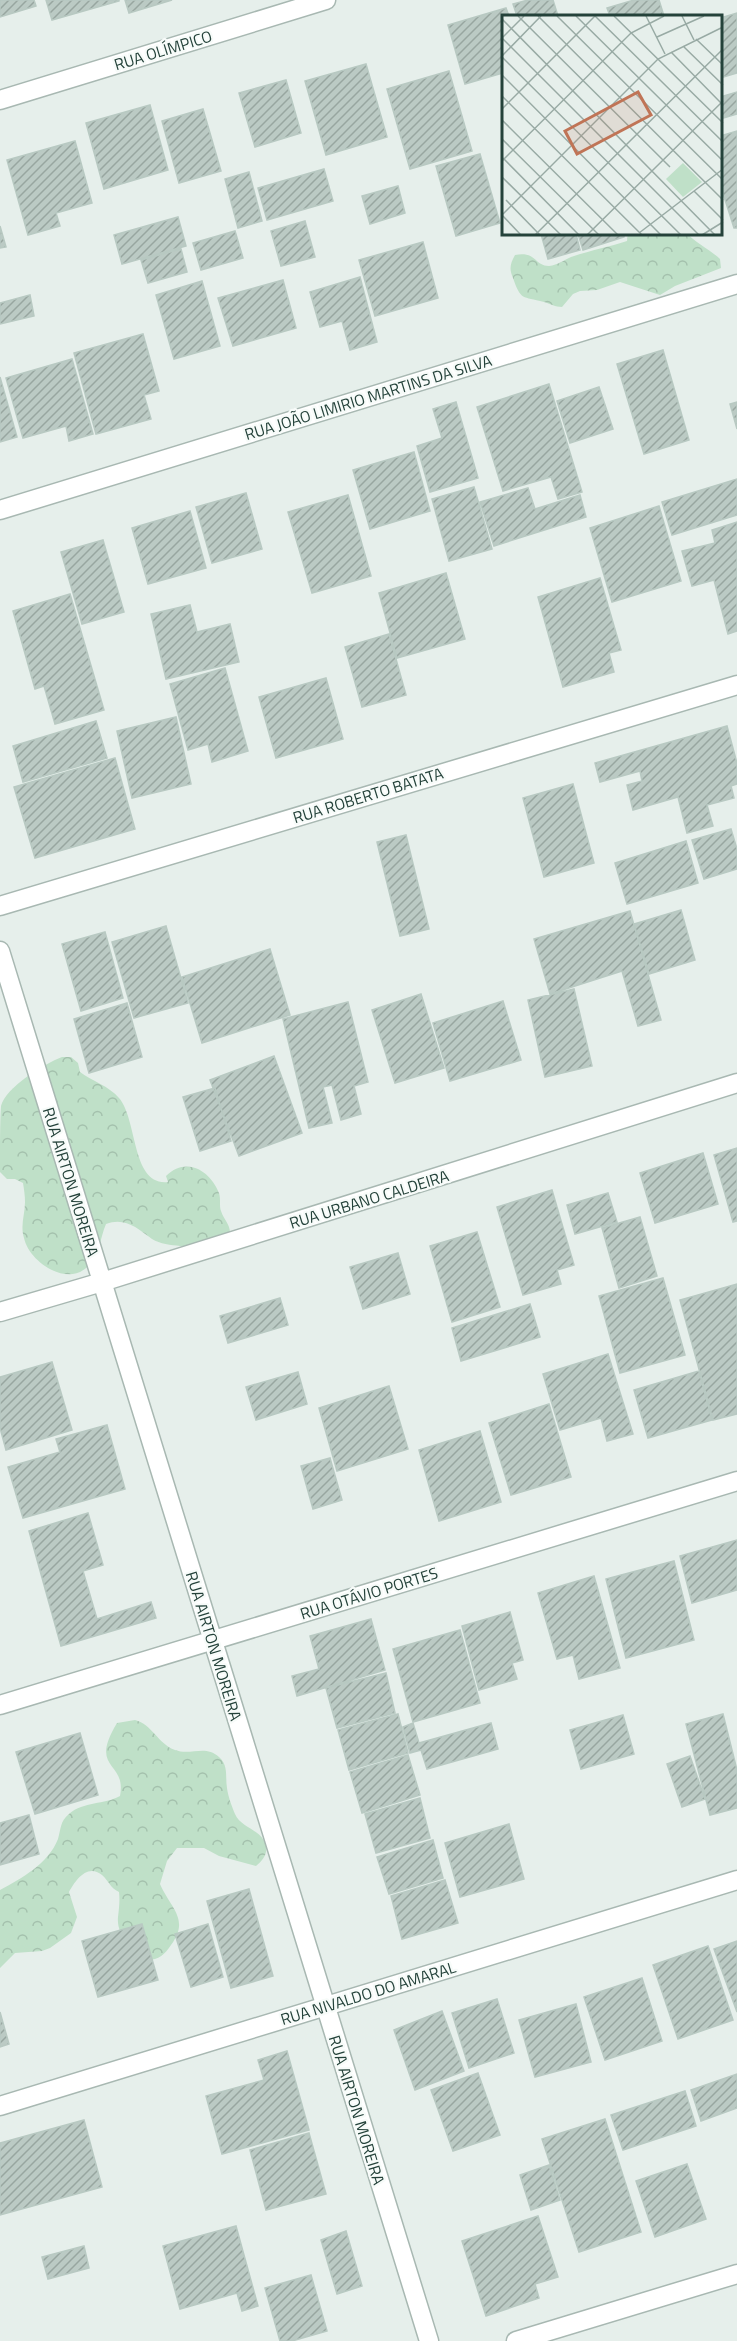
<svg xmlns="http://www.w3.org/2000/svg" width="737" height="2341" viewBox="0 0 737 2341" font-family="'Titillium Web',sans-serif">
  <defs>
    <pattern id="forest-crowns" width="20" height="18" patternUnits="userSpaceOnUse" patternTransform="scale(1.5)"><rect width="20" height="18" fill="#bfe0c8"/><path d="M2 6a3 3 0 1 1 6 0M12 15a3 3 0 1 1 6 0" fill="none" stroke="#a4c1ad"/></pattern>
    <pattern id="building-hatch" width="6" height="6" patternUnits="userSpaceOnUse" patternTransform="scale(1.5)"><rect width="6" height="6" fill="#bbcac4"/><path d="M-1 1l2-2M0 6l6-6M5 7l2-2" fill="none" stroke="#98a6a0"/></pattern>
  </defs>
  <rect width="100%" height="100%" fill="#e6efeb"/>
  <path fill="url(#forest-crowns)" d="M628,234H688C693,241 712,251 720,259L721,268L675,286L660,295L620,282L597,290L580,291L573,294L562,307C555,307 551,304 544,302C522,296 521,301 513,278C509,269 510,264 515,255C537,251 534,266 549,266C558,265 564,260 571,257C588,251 609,247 627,241Z
    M62,1057H71L78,1063L80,1072C92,1081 109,1086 119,1098C138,1120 131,1186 168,1182L166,1176C186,1156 210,1170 219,1193C221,1199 219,1206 221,1211C224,1220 230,1224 230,1233C215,1238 196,1248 180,1246C171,1245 160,1244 152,1239C137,1228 125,1217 106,1224C100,1238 100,1254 88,1266C68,1288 29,1262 24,1238C20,1225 25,1215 25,1202C25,1196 24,1189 23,1183L15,1179H7L0,1172C0,1156 0,1120 1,1106C6,1087 44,1064 62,1057Z
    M135,1720C152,1724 158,1744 175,1750C191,1756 205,1744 219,1757C229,1766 225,1777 227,1788C228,1796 232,1807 235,1814C241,1828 260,1829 265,1843C269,1853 263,1860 256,1866L219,1856L204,1848H177L167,1861L160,1884C171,1909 190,1919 171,1945C165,1954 159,1960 147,1960C134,1948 116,1937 118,1917C119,1908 120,1901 119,1892C110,1888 109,1881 102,1875C87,1863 75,1881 69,1892L77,1917L71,1933L50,1948L42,1951L15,1953L0,1968V1890C22,1878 48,1864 58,1839C61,1829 60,1821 69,1814C84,1801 104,1805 120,1796C127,1760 88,1771 117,1723Z"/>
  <path fill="url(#building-hatch)" stroke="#b8c9c2" stroke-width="1.5" d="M0,0H34L36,6L0,17Z
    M46,0H119V1L52,20Z
    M125,0H172L129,13Z
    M528,0H553L558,16H517L513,4Z
    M634,0H659L664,16H610L607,8Z
    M506,8L509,16H503V73L465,84L448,25Z
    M737,13V73L720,78V18Z
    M366,64L387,137L326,155L305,81Z
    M449,71L472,151L410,169L387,89Z
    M286,80L301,133L255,147L239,93Z
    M737,92V114L720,119V97Z
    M150,105L168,170L104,189L86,123Z
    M203,109L221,171L179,183L162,121Z
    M737,131V228H734L720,184V136Z
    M75,141L92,203L56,213L60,226L28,235L7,160Z
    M480,154L500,223L456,236L436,166Z
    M324,169L333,201L267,220L258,188Z
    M249,172L262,221L238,228L225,179Z
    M398,186L405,213L370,224L362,196Z
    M178,217L186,246L122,264L114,235Z
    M305,221L315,257L281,266L271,231Z
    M0,226L6,247L0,248Z
    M235,231L243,258L201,270L193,243Z
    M541,234H576L580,250L548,259Z
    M578,234H624V237L583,250Z
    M423,242L438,298L375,316L359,260Z
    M181,249L187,272L148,283L141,260Z
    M360,277L377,342L350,350L342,321L320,327L310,292Z
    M283,280L296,328L233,346L218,298Z
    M202,281L220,346L174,359L156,295Z
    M30,295L34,316L0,324V303Z
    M143,334L159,391L144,395L151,419L96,434L74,353Z
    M663,350L689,440L644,454L617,364Z
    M72,359L93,434L69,441L66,426L23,438L6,378Z
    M0,377L17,437L0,442Z
    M549,384L582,492L558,499L551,477L503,491L477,407Z
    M599,387L613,429L570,443L557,401Z
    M456,402L478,478L430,492L417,446L442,438L433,409Z
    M737,402V429L730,404Z
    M414,452L430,511L370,529L353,470Z
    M737,479V515L672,535L662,502Z
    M474,487L492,549L449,561L432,499Z
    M528,488L535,509L580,495L586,517L494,546L480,502Z
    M246,493L262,549L212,563L196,507Z
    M348,495L371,576L312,593L288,512Z
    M659,506L681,581L612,602L590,528Z
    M190,511L206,568L148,584L132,528Z
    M737,522V631L728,634L714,580L692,586L682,551L715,543L712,530Z
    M103,540L124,612L82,624L61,552Z
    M446,573L465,639L397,658L379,593Z
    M600,578L621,650L609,653L614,672L563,687L538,597Z
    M70,594L104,710L55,724L44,686L35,689L13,611Z
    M190,605L197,632L230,624L239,662L166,679L151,614Z
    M389,634L406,695L362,707L345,647Z
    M225,668L248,751L212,762L208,744L188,750L170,684Z
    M326,678L343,739L276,758L259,697Z
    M176,717L191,784L132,798L117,731Z
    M96,721L107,758L23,782L13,746Z
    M727,726L737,763V784L731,786L734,798L707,805L713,826L687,833L678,797L633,810L627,785L642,781L640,771L600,782L595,763Z
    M115,758L135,829L35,858L14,787Z
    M573,784L594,863L544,877L523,798Z
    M731,829L737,849V869L704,879L692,840Z
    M406,835L429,929L400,936L377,842Z
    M686,841L698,883L627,904L615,863Z
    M681,910L695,960L649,974L634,924Z
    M630,911L661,1020L638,1026L622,971L550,994L534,939Z
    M166,926L188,1003L134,1018L112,942Z
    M105,932L123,998L81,1011L62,944Z
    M270,949L290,1015L202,1043L182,977Z
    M574,989L592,1066L545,1077L528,1000Z
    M421,994L444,1068L395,1083L372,1010Z
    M503,1001L521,1060L450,1081L433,1023Z
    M348,1002L368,1082L354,1086L361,1114L341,1120L332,1085L323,1087L332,1123L309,1128L283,1019Z
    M127,1003L142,1057L89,1073L74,1019Z
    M274,1056L302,1133L239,1156L210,1080Z
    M215,1088L231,1141L200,1151L183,1097Z
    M737,1148V1221L733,1222L714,1155Z
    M703,1153L718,1204L655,1223L640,1173Z
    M552,1190L574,1265L557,1270L561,1284L523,1295L497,1207Z
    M608,1193L617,1222L575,1234L567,1205Z
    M640,1217L657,1276L619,1288L602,1228Z
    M477,1232L500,1307L452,1322L430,1246Z
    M398,1253L410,1294L363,1309L350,1267Z
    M663,1278L685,1355L620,1373L599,1296Z
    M737,1284V1414L713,1420L680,1300Z
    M280,1298L288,1325L228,1343L220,1316Z
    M530,1304L540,1337L461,1361L452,1328Z
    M608,1354L633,1434L607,1441L601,1418L560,1430L543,1374Z
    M52,1362L72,1430L6,1450L0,1428V1377Z
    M699,1371L712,1420L648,1438L634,1390Z
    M298,1372L307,1404L256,1420L246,1387Z
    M389,1386L408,1449L337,1471L319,1408Z
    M549,1404L571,1477L511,1495L489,1423Z
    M107,1425L125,1489L23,1518L8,1467L60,1452L56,1439Z
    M480,1431L501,1502L439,1521L419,1450Z
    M330,1458L342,1500L313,1509L301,1466Z
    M88,1513L103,1565L83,1571L97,1619L151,1602L156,1618L61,1646L29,1531Z
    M737,1540V1590L692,1603L680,1556Z
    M674,1561L694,1640L626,1658L606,1579Z
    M594,1576L620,1668L579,1679L573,1655L557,1659L538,1593Z
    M510,1612L523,1660L512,1663L517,1679L479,1690L462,1626Z
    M371,1619L385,1670L297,1696L292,1676L319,1669L310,1636Z
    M460,1630L480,1703L413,1722L393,1649Z
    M386,1673L395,1713L337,1728L326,1688Z
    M398,1714L408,1753L349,1770L338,1730Z
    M723,1714L737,1770V1808L710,1815L686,1724Z
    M623,1715L634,1754L581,1769L570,1730Z
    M413,1723L419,1743L491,1723L498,1749L427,1769L421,1750L410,1753L403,1727Z
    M80,1733L98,1795L35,1814L16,1752Z
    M408,1755L420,1795L362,1813L350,1772Z
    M690,1756L705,1799L682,1807L667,1764Z
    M420,1798L430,1838L376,1853L365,1814Z
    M29,1815L39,1854L0,1865V1823Z
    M509,1824L524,1879L460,1897L445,1843Z
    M433,1840L443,1878L389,1894L377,1857Z
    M445,1880L458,1923L402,1939L391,1896Z
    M249,1889L273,1976L231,1988L207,1901Z
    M142,1924L158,1980L98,1997L82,1941Z
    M208,1924L223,1977L191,1987L175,1934Z
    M737,1941V2012L714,1949Z
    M708,1946L733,2020L678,2039L653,1965Z
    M642,1978L662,2041L605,2060L584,1997Z
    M497,1999L514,2053L469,2068L452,2013Z
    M576,2004L591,2062L535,2077L519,2020Z
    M442,2011L464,2071L415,2090L394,2030Z
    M0,2012L9,2044L0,2047Z
    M287,2051L309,2130L222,2154L206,2096L264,2080L258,2060Z
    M478,2073L500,2135L453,2151L431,2090Z
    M737,2074V2108L701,2121L691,2090Z
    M685,2091L696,2126L623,2150L611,2115Z
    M605,2119L641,2232L579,2252L542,2139Z
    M84,2120L102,2187L0,2215V2143Z
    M309,2133L326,2194L266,2210L250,2150Z
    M687,2164L706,2219L655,2237L636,2181Z
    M549,2165L560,2200L531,2210L520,2175Z
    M538,2216L558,2277L535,2284L539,2298L486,2316L462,2241Z
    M236,2226L258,2306L242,2311L237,2293L180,2309L163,2246Z
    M346,2231L362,2286L337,2294L321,2240Z
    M84,2246L89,2268L48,2279L42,2257Z
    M311,2275L327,2331L292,2341H280L265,2288Z"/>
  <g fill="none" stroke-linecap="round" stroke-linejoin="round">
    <defs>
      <path id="street" d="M0,100L326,0
        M0,510L737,284
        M0,906L737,685
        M0,951L429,2341
        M0,1312L102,1282L737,1083
        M0,1705L737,1481
        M0,2106L737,1880
        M516,2341L737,2274"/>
    </defs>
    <use href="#street" stroke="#a8b8b2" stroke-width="21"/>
    <use href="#street" stroke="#fff" stroke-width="18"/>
  </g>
  <g text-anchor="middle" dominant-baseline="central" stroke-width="4.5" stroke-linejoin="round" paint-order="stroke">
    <g font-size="16" fill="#24423a" stroke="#f7fbf9">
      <text transform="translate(163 50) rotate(-17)">RUA OLÍMPICO</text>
      <text transform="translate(368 397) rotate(-17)">RUA JOÃO LIMIRIO MARTINS DA SILVA</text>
      <text transform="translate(368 795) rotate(-17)">RUA ROBERTO BATATA</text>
      <text transform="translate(71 1182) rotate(73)">RUA AIRTON MOREIRA</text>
      <text transform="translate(369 1199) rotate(-17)">RUA URBANO CALDEIRA</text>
      <text transform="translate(369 1593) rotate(-17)">RUA OTÁVIO PORTES</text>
      <text transform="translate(214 1646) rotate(73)">RUA AIRTON MOREIRA</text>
      <text transform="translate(368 1993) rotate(-17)">RUA NIVALDO DO AMARAL</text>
      <text transform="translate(357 2110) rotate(73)">RUA AIRTON MOREIRA</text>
    </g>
  </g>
  <g transform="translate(502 15)">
    <rect width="220" height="220" fill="#e6efeb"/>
    <path d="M181,148L200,167L181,182L164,164Z" fill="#bfe0c8"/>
    <path fill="none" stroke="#98aaa4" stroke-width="1.5" d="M16,1L168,152M36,1L221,185M55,1L221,165M74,1L221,146M93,1L221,127M112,1L221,108M144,1L163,39M180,1L192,25M0,4L213,220M155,22L202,1M0,23L197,220M0,23L22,1M194,24L221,50M181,31L221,70M169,37L219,88M0,41L39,1M0,42L179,220M0,60L159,220M0,81L140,220M0,94L93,1M0,105L116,220M0,124L97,220M1,143L77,220M0,146L129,18L162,1M0,162L59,220M192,176L221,205M4,185L38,220M0,200L156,44L221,12M0,200L19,220M137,218L221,154M33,220L221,34M85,220L221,86M200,220L221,207"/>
    <path fill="#c07456" fill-opacity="0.15" stroke="#c07456" stroke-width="3" d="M136,77L149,100L75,139L63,116Z"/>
    <rect width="220" height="220" fill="none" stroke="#24423a" stroke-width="3"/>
  </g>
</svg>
